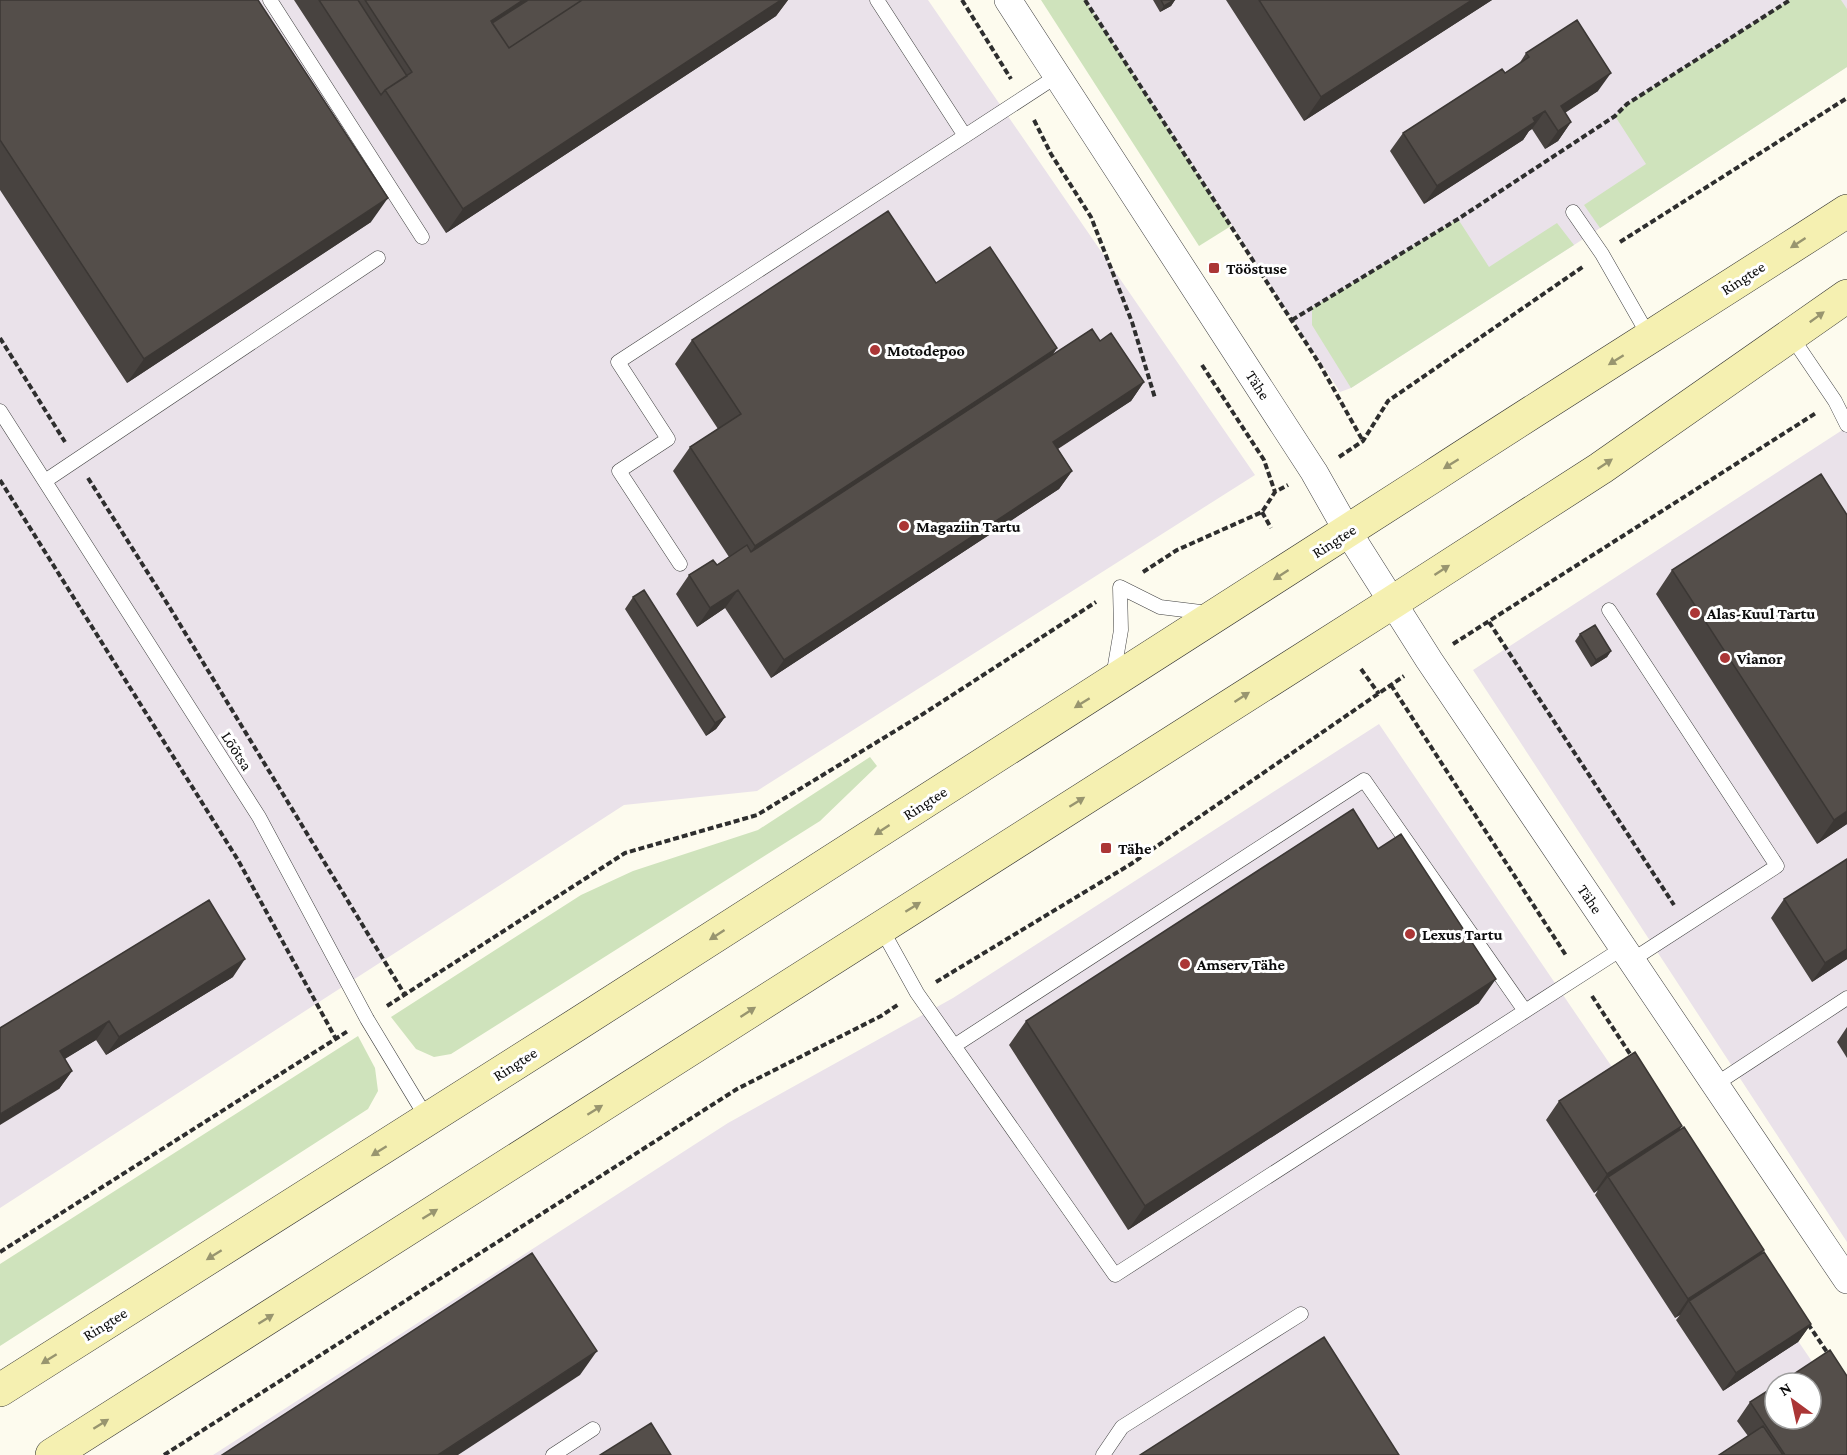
<svg xmlns="http://www.w3.org/2000/svg" width="1847" height="1455" viewBox="0 0 1847 1455" font-family="'Crimson Pro',serif">
  <rect width="100%" height="100%" fill="#fdfbee"/>
  <path fill="#eae2ea" fill-rule="evenodd" d="M0,0H928L1255,475L757,791L624,805L0,1208Z
    M1085,0H1847V67L1574,245L1351,388L1340,392Z
    M1847,427V1242L1473,670Z
    M1379,724L1847,1413V1455H213L728,1123L953,998ZM1775,1383H1811V1419H1775Z"/>
  <path fill="#cfe3bc" d="M1041,0H1085L1231,226L1199,246Z
    M1790,0H1841L1847,9V67L1600,228L1584,205L1646,164L1615,116L1627,104Z
    M1458,219L1489,267L1557,223L1574,245L1351,388L1312,325V308Z
    M870,757L877,766L820,821L451,1054L434,1057L416,1049L391,1017L581,895L633,871L758,830Z
    M358,1036L375,1068L378,1091L368,1109L0,1346V1264Z"/>
  <g fill="none" stroke-linecap="round" stroke-linejoin="round">
    <defs>
      <path id="lane" d="M270,0L422,237
        M877,0L965,136
        M1573,212L1602,254L1650,338
        M1791,336L1835,401L1847,425
        M0,411L259,817L367,1019L428,1120
        M45,481L378,258
        M680,564L619,471L668,439L618,362L1057,76
        M1609,610L1777,866L1632,960
        M1113,677L1121,630L1120,587L1160,607L1209,613
        M881,928L917,993L1115,1275L1623,948
        M954,1046L1364,780L1525,1011
        M1716,1084L1847,998
        M553,1455L593,1429
        M1103,1455L1122,1427L1301,1314"/>
      <path id="street" d="M1008,0L1314,472L1348,532L1429,660L1847,1280"/>
      <path id="secondary" d="M0,1390C478,1088 955,785 1430,478C1568,388 1708,301 1847,211
        M52,1455L1393,602L1601,468L1847,296"/>
    </defs>
    <use href="#lane" stroke="#3f3f3f" stroke-width="15"/>
    <use href="#street" stroke="#3f3f3f" stroke-width="28"/>
    <use href="#secondary" stroke="#2e2e2e" stroke-width="34"/>
    <path stroke="#2e2e2e" stroke-width="4" stroke-dasharray="6 3" stroke-linecap="butt" d="M962,0L1011,79
      M1085,0L1319,363L1363,441
      M1034,120L1051,154L1091,217L1132,322L1155,398
      M1620,242L1847,98
      M1292,320L1458,219L1615,116L1627,104L1790,0
      M0,338L65,442
      M1202,365L1264,460L1275,492
      M1339,457L1363,441L1388,401L1584,266
      M88,478L170,608L405,995
      M0,480L238,860L336,1039
      M1262,512L1271,528
      M1143,572L1177,550L1262,512L1275,492L1288,485
      M1489,622L1674,905
      M1453,644L1816,413
      M1361,669L1379,694
      M1391,685L1567,957
      M936,982L1131,864L1404,676
      M1592,996L1632,1057
      M387,1006L625,853L757,815L923,714L1096,602
      M0,1252L348,1031
      M1808,1324L1829,1355
      M164,1455L737,1089L881,1016L899,1004"/>
    <use href="#lane" stroke="#fff" stroke-width="14"/>
    <use href="#street" stroke="#fff" stroke-width="27"/>
    <use href="#secondary" stroke="#f5f0b1" stroke-width="33"/>
  </g>
  <path fill="#484340" d="M0,0L371,222L127,383L0,190Z
    M294,0H788L776,16L446,233Z
    M1153,0H1175L1171,6L1160,12Z
    M1226,0H1492L1304,121Z
    M1526,53L1598,91L1565,113L1571,122L1558,141L1545,149L1532,129L1529,131L1523,140L1424,204L1390,151L1403,133L1505,73L1519,64Z
    M936,283L1057,348L1053,354L1100,341L1144,382L1131,401L1058,449L1072,471L1059,489L771,678L725,608L697,627L676,594L689,575L717,565L729,557L673,471L690,447L718,429L675,364L692,340Z
    M1672,570L1847,824L1817,844L1656,594Z
    M633,597L725,717L716,729L706,736L625,609Z
    M1580,634L1611,651L1607,657L1591,667L1575,641Z
    M1784,899L1847,959L1812,982L1771,918Z
    M233,977L106,1055L96,1040L64,1059L72,1071L59,1089L0,1028Z
    M1479,1003L1128,1230L1009,1045L1026,1021Z
    M1847,1027V1058L1837,1042Z
    M1559,1101L1682,1126L1680,1129L1761,1254L1811,1324L1798,1342L1723,1391L1676,1320L1680,1315L1675,1318L1595,1195L1598,1190L1594,1193L1546,1120Z
    M1750,1402L1847,1455H1719L1748,1436L1737,1421Z"/>
  <path fill="#3b3734" d="M523,0H543L492,33L491,21Z
    M781,0H788L776,16L446,233L463,209Z
    M1175,0L1171,6L1160,12L1164,6Z
    M1472,0H1492L1304,121L1321,97Z
    M1611,73L1598,91L1552,121L1561,106Z
    M1545,111L1532,129L1529,131L1523,140L1424,204L1437,186Z
    M1571,122L1558,141L1545,149L1558,131Z
    M388,198L371,222L127,383L144,359Z
    M1057,348L1041,372L738,570L755,546Z
    M1144,382L1131,401L1040,460L1053,442Z
    M1072,471L1059,489L771,678L784,660Z
    M738,590L725,608L697,627L710,608Z
    M1611,651L1607,657L1591,667L1596,660Z
    M725,717L716,729L706,736L715,723Z
    M1847,811V824L1817,844L1834,820Z
    M1847,949V959L1812,982L1825,963Z
    M245,959L233,977L106,1055L119,1037Z
    M1496,979L1479,1003L1128,1230L1145,1206Z
    M109,1021L96,1040L47,1070L60,1051Z
    M72,1071L59,1089L0,1125V1114Z
    M1682,1126L1669,1144L1608,1177L1598,1190L1594,1193L1607,1174Z
    M1764,1250L1751,1268L1689,1301L1680,1315L1675,1318L1688,1299Z
    M1811,1324L1798,1342L1723,1391L1736,1373Z
    M597,1351L580,1375L458,1455H438Z"/>
  <path fill="#544e4a" stroke="#3b3734" stroke-width="1.5" d="M0,0H258L388,198L144,359L0,140Z
    M319,0H358L407,76L385,90L381,95Z
    M365,0H523L491,21L509,48L582,0H781L463,209L385,90L412,72Z
    M528,0H582L509,48L492,23Z
    M1161,0H1174L1164,6Z
    M1259,0H1472L1321,97Z
    M1577,20L1611,73L1561,106L1571,122L1558,131L1545,111L1533,118L1535,122L1437,186L1403,133L1502,69L1505,73L1529,57L1526,53Z
    M888,211L936,283L990,247L1057,348L755,546L690,447L741,414L692,340Z
    M1092,329L1100,341L1111,333L1144,382L1053,442L1072,471L784,660L738,590L710,608L689,575L713,560L717,565L747,545L751,552Z
    M1821,474L1847,515V811L1834,820L1672,570Z
    M644,590L725,717L715,723L633,597Z
    M1595,625L1611,651L1596,660L1580,634Z
    M1353,809L1378,849L1401,834L1496,979L1145,1206L1026,1021Z
    M1847,859V949L1825,963L1784,899Z
    M209,900L245,959L119,1037L109,1021L60,1051L72,1071L0,1114V1028Z
    M1635,1052L1682,1126L1607,1174L1559,1101Z
    M1684,1127L1764,1250L1688,1299L1608,1177Z
    M1764,1252L1811,1324L1736,1373L1689,1301Z
    M532,1253L597,1351L438,1455H222Z
    M1324,1337L1399,1455H1140Z
    M1830,1350L1847,1376V1455H1785L1750,1402L1775,1386V1419H1811V1383H1780Z
    M651,1423L671,1455H600Z
    M1763,1426L1783,1455H1719Z"/>
  <defs><path id="oneway-solid" d="M-6-.8H1V-3.2L6.5 0L1 3.2V.8H-6Z" transform="scale(1.5)"/></defs>
  <g fill="#98956f">
    <use href="#oneway-solid" transform="translate(1798 243) rotate(147)"/>
    <use href="#oneway-solid" transform="translate(1817 317) rotate(-36)"/>
    <use href="#oneway-solid" transform="translate(1616 360) rotate(148)"/>
    <use href="#oneway-solid" transform="translate(1451 464) rotate(148)"/>
    <use href="#oneway-solid" transform="translate(1605 464) rotate(-34)"/>
    <use href="#oneway-solid" transform="translate(1442 570) rotate(-33)"/>
    <use href="#oneway-solid" transform="translate(1281 575) rotate(147)"/>
    <use href="#oneway-solid" transform="translate(1242 697) rotate(-33)"/>
    <use href="#oneway-solid" transform="translate(1082 703) rotate(148)"/>
    <use href="#oneway-solid" transform="translate(1077 802) rotate(-32)"/>
    <use href="#oneway-solid" transform="translate(882 830) rotate(147)"/>
    <use href="#oneway-solid" transform="translate(913 907) rotate(-32)"/>
    <use href="#oneway-solid" transform="translate(717 935) rotate(147)"/>
    <use href="#oneway-solid" transform="translate(748 1012) rotate(-33)"/>
    <use href="#oneway-solid" transform="translate(595 1110) rotate(-32)"/>
    <use href="#oneway-solid" transform="translate(379 1151) rotate(148)"/>
    <use href="#oneway-solid" transform="translate(430 1214) rotate(-32)"/>
    <use href="#oneway-solid" transform="translate(214 1255) rotate(148)"/>
    <use href="#oneway-solid" transform="translate(266 1319) rotate(-32)"/>
    <use href="#oneway-solid" transform="translate(49 1359) rotate(148)"/>
    <use href="#oneway-solid" transform="translate(101 1424) rotate(-32)"/>
  </g>
  <g fill="#ab3636" stroke="#fff" stroke-width="2">
    <rect x="1208" y="262" width="12" height="12" rx="3"/>
    <circle cx="875" cy="350" r="6"/>
    <circle cx="904" cy="526" r="6"/>
    <circle cx="1695" cy="613" r="6"/>
    <circle cx="1725" cy="658" r="6"/>
    <rect x="1100" y="842" width="12" height="12" rx="3"/>
    <circle cx="1410" cy="934" r="6"/>
    <circle cx="1185" cy="964" r="6"/>
  </g>
  <g text-anchor="middle" dominant-baseline="central" stroke-width="6" stroke-linejoin="round" paint-order="stroke">
    <g font-size="16" font-weight="bold" fill="#0c0c0c" stroke="#fff" text-anchor="start">
      <text x="1226" y="268">Tööstuse</text>
      <text x="887" y="350">Motodepoo</text>
      <text x="916" y="526">Magaziin Tartu</text>
      <text x="1707" y="613">Alas-Kuul Tartu</text>
      <text x="1737" y="658">Vianor</text>
      <text x="1118" y="848">Tähe</text>
      <text x="1422" y="934">Lexus Tartu</text>
      <text x="1197" y="964">Amserv Tähe</text>
    </g>
    <g font-size="16" fill="#0c0c0c" stroke="#fff">
      <text transform="translate(1743 278) rotate(-33)">Ringtee</text>
      <text transform="translate(1258 385) rotate(57)">Tähe</text>
      <text transform="translate(1334 541) rotate(-33)">Ringtee</text>
      <text transform="translate(237 751) rotate(57)">Lõõtsa</text>
      <text transform="translate(925 803) rotate(-33)">Ringtee</text>
      <text transform="translate(1590 899) rotate(56)">Tähe</text>
      <text transform="translate(515 1064) rotate(-33)">Ringtee</text>
      <text transform="translate(105 1324) rotate(-32)">Ringtee</text>
    </g>
  </g>
  <g transform="translate(1793 1401) rotate(327)"><circle r="28" fill="#ffffff" stroke="#9e9e9e" stroke-width="1.5"/>
  <path d="M0-4.5L10 22L0 15L-10 22Z" fill="#ab3636"/>
  <text y="-9" font-size="16" font-weight="bold" text-anchor="middle" fill="#0c0c0c">N</text>
  </g>
</svg>
